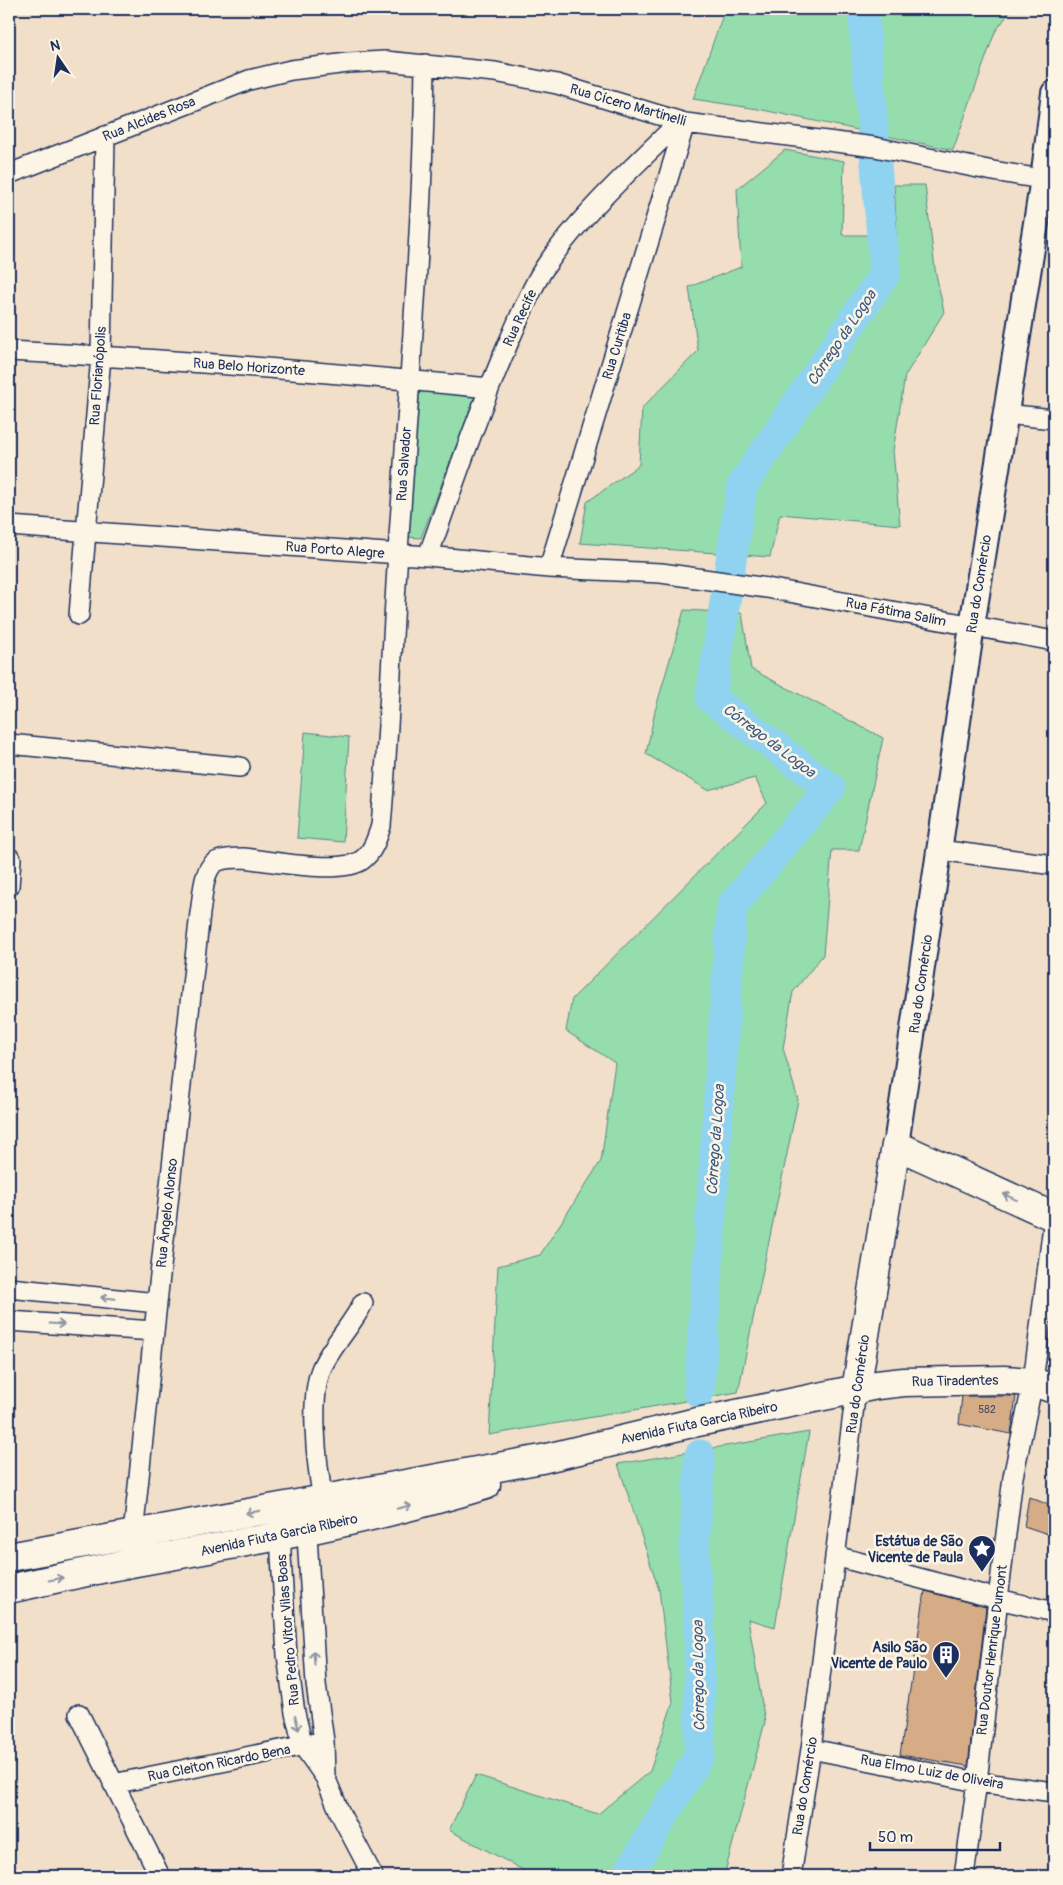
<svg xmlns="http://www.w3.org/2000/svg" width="1063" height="1885" viewBox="0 0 1063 1885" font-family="Pangolin,sans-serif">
  <rect width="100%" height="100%" fill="#f1dfc9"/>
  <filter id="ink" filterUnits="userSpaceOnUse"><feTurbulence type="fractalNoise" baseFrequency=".02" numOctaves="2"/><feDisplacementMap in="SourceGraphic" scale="10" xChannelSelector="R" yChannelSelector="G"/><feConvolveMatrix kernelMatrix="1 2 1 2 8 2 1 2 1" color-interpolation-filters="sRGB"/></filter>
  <g filter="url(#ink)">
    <path fill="#95ddac" stroke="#588685" d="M725,9H1012L995,32L953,150L758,109L693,99Z
      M785,150L844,161L842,235H897L894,185H925L935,269L944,312L905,376L893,451L900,525L780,514L770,557L580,543L587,502L639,465L642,408L698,351L689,287L741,267L737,189Z
      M419,384L476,394L421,538L406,537Z
      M684,610L742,613L751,669L883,738L859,850H832L823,955L793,992L783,1048L798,1100L738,1392L489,1435L498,1266L540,1255L601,1161L615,1063L566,1031L572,999L767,803L755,778L708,790L646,754L655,711Z
      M305,732L349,737L343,842L297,838Z
      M809,1432L775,1627L748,1619L765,1722L724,1876H521L523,1870L449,1830L476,1775L598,1814L650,1771L673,1702L659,1590L618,1464Z"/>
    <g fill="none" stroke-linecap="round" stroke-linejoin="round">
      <path stroke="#8fd3f1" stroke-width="31" d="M699,1392L732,906L830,788L711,698L742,486L885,273L863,9
        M627,1876L700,1754L699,1617L694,1554L700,1455"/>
    </g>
    <path fill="#d6ac87" stroke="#1b2f5e" d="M962,1396H1016L1011,1434L959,1424Z
      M1029,1497L1054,1507V1536L1024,1526Z
      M925,1591L986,1607L968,1766L900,1755Z"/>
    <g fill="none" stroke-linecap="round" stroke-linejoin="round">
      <defs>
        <path id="minor" d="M9,174L249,80L291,70L348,63L385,61L495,72L557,84L685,123L875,147L993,171L1054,181
          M9,351C169,359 329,372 489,388
          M1005,414L1054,419
          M9,526L428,556L549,568L661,573L767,588L1054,641
          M428,556C454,483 479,410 510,339C521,315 530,289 545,267C582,213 633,168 679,122
          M549,568L685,123
          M79,615L101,356L105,136
          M9,744L240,767
          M939,850L1054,865
          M9,886L11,859
          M9,1288L157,1303
          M9,1321L154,1331
          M323,1499C317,1467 308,1394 323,1365C334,1343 352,1325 363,1303
          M306,1519L316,1684L324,1741L325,1777
          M281,1525V1556L287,1655L295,1713L303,1746L325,1777L341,1815L373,1876
          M835,1556L998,1599L1054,1612
          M130,1564L157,1303L200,913C203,898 202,867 218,861C226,858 235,858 243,858C270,861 341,875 362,860C373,852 377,838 381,826C390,720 393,614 401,508C411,360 423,212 425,64
          M79,1714L160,1876
          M811,1749L977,1782L1054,1792
          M113,1784L315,1743
          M791,1876L811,1749L856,1390
          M964,1876L977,1782L998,1599L1013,1477L1033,1382L1054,1218"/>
        <path id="tertiary" d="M896,1145L972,626L1043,179L1054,93"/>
        <path id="secondary" d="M856,1390L896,1145L1054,1217
          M9,1557L542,1459L688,1424L877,1385L904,1382L1004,1380L1033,1382L1054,1389
          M9,1589C49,1580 90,1571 131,1563C250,1542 370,1521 486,1485"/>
      </defs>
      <use href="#minor" stroke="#1b2f5e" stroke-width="22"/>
      <use href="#tertiary" stroke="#1b2f5e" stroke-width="28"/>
      <use href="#secondary" stroke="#1b2f5e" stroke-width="31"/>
      <use href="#minor" stroke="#fcf5e5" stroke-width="19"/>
      <use href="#tertiary" stroke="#fcf5e5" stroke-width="24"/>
      <use href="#secondary" stroke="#fcf5e5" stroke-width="28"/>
    </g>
    <defs><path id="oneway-shaft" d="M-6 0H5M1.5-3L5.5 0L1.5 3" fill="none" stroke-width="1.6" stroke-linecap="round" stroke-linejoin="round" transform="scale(1.25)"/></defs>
    <g stroke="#8c92a2">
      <use href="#oneway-shaft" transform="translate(1010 1197) rotate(-155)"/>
      <use href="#oneway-shaft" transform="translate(108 1298) rotate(-174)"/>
      <use href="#oneway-shaft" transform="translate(57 1324) rotate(4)"/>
      <use href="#oneway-shaft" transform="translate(404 1507) rotate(-14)"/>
      <use href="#oneway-shaft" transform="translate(253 1512) rotate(170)"/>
      <use href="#oneway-shaft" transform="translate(56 1579) rotate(-12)"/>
      <use href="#oneway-shaft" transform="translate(314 1658) rotate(-94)"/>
      <use href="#oneway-shaft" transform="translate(297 1723) rotate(76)"/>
    </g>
  </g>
  <defs>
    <symbol id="sight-pin" viewBox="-11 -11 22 30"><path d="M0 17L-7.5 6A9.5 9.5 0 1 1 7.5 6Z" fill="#1b2f5e" stroke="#fcf5e5"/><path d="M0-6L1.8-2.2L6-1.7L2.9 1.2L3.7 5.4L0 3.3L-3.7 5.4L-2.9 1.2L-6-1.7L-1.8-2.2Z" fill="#fff"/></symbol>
    <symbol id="building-pin" viewBox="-11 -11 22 30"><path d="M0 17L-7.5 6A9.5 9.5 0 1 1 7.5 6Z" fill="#1b2f5e" stroke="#fcf5e5"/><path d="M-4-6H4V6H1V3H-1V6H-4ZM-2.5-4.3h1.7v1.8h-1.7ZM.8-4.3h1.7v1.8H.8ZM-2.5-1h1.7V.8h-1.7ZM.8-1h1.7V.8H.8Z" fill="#fff"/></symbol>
  </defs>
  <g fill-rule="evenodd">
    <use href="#sight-pin" x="966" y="1533" width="32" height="43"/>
    <use href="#building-pin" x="930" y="1639" width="32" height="43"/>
  </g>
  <g text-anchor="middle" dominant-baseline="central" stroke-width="5" stroke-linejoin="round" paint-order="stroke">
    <g font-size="11" fill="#4a4e68">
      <text x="987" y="1409">582</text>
    </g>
    <g font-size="14" fill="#1b2f5e" stroke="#fcf5e5">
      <text transform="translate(628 105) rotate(16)">Rua Cícero Martinelli</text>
      <text transform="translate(149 119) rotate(-22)">Rua Alcides Rosa</text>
      <text transform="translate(520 318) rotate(-65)">Rua Recife</text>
      <text transform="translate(617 346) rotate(-73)">Rua Curitiba</text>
      <text transform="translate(249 367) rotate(4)">Rua Belo Horizonte</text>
      <text transform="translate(98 376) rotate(-86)">Rua Florianópolis</text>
      <text transform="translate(404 464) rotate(-86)">Rua Salvador</text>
      <text transform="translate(335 550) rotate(4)">Rua Porto Alegre</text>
      <text transform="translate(979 584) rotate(-81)">Rua do Comércio</text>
      <text transform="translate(896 612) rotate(11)">Rua Fátima Salim</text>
      <text transform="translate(921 984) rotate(-82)">Rua do Comércio</text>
      <text transform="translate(167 1213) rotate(-84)">Rua Ângelo Alonso</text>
      <text transform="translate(955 1381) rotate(-1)">Rua Tiradentes</text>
      <text transform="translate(858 1384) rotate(-82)">Rua do Comércio</text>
      <text transform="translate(699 1423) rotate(-12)">Avenida Fiuta Garcia Ribeiro</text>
      <text transform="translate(279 1535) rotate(-12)">Avenida Fiuta Garcia Ribeiro</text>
      <text transform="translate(288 1630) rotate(-95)">Rua Pedro Vitor Vilas Boas</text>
      <text transform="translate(992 1650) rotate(-83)">Rua Doutor Henrique Dumont</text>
      <text transform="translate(219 1763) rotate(-11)">Rua Cleiton Ricardo Bena</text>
      <text transform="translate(932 1772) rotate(10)">Rua Elmo Luiz de Oliveira</text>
      <text transform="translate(805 1786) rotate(-81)">Rua do Comércio</text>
    </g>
    <g font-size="14" font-weight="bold" fill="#1b2f5e" stroke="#fcf5e5" text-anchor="end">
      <text x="963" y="1541">Estátua de São<tspan x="963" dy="16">Vicente de Paula</tspan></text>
      <text x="927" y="1647">Asilo São<tspan x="927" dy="16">Vicente de Paulo</tspan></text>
    </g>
    <g font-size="15" font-style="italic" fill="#385883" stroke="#fcf5e5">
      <text transform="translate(842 338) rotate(-56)">Córrego da Logoa</text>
      <text transform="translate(769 741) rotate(37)">Córrego da Logoa</text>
      <text transform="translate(716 1140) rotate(-86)">Córrego da Logoa</text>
      <text transform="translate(699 1676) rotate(-91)">Córrego da Logoa</text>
    </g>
  </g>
  <rect width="1063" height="1885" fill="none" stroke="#fcf5e5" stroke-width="30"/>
  <rect x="15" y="15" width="1033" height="1855" fill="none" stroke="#1b2f5e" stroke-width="2" filter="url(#ink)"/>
  <g transform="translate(58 58) rotate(347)" stroke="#fcf5e5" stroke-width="4" paint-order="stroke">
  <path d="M0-4L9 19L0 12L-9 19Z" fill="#1b2f5e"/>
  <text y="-8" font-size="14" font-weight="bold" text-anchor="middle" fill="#1b2f5e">N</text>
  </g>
  <path d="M870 1842v8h130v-8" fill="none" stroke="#1b2f5e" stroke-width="2.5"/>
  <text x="878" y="1842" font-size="15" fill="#1b2f5e" stroke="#fcf5e5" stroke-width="4" paint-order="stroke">50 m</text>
</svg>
